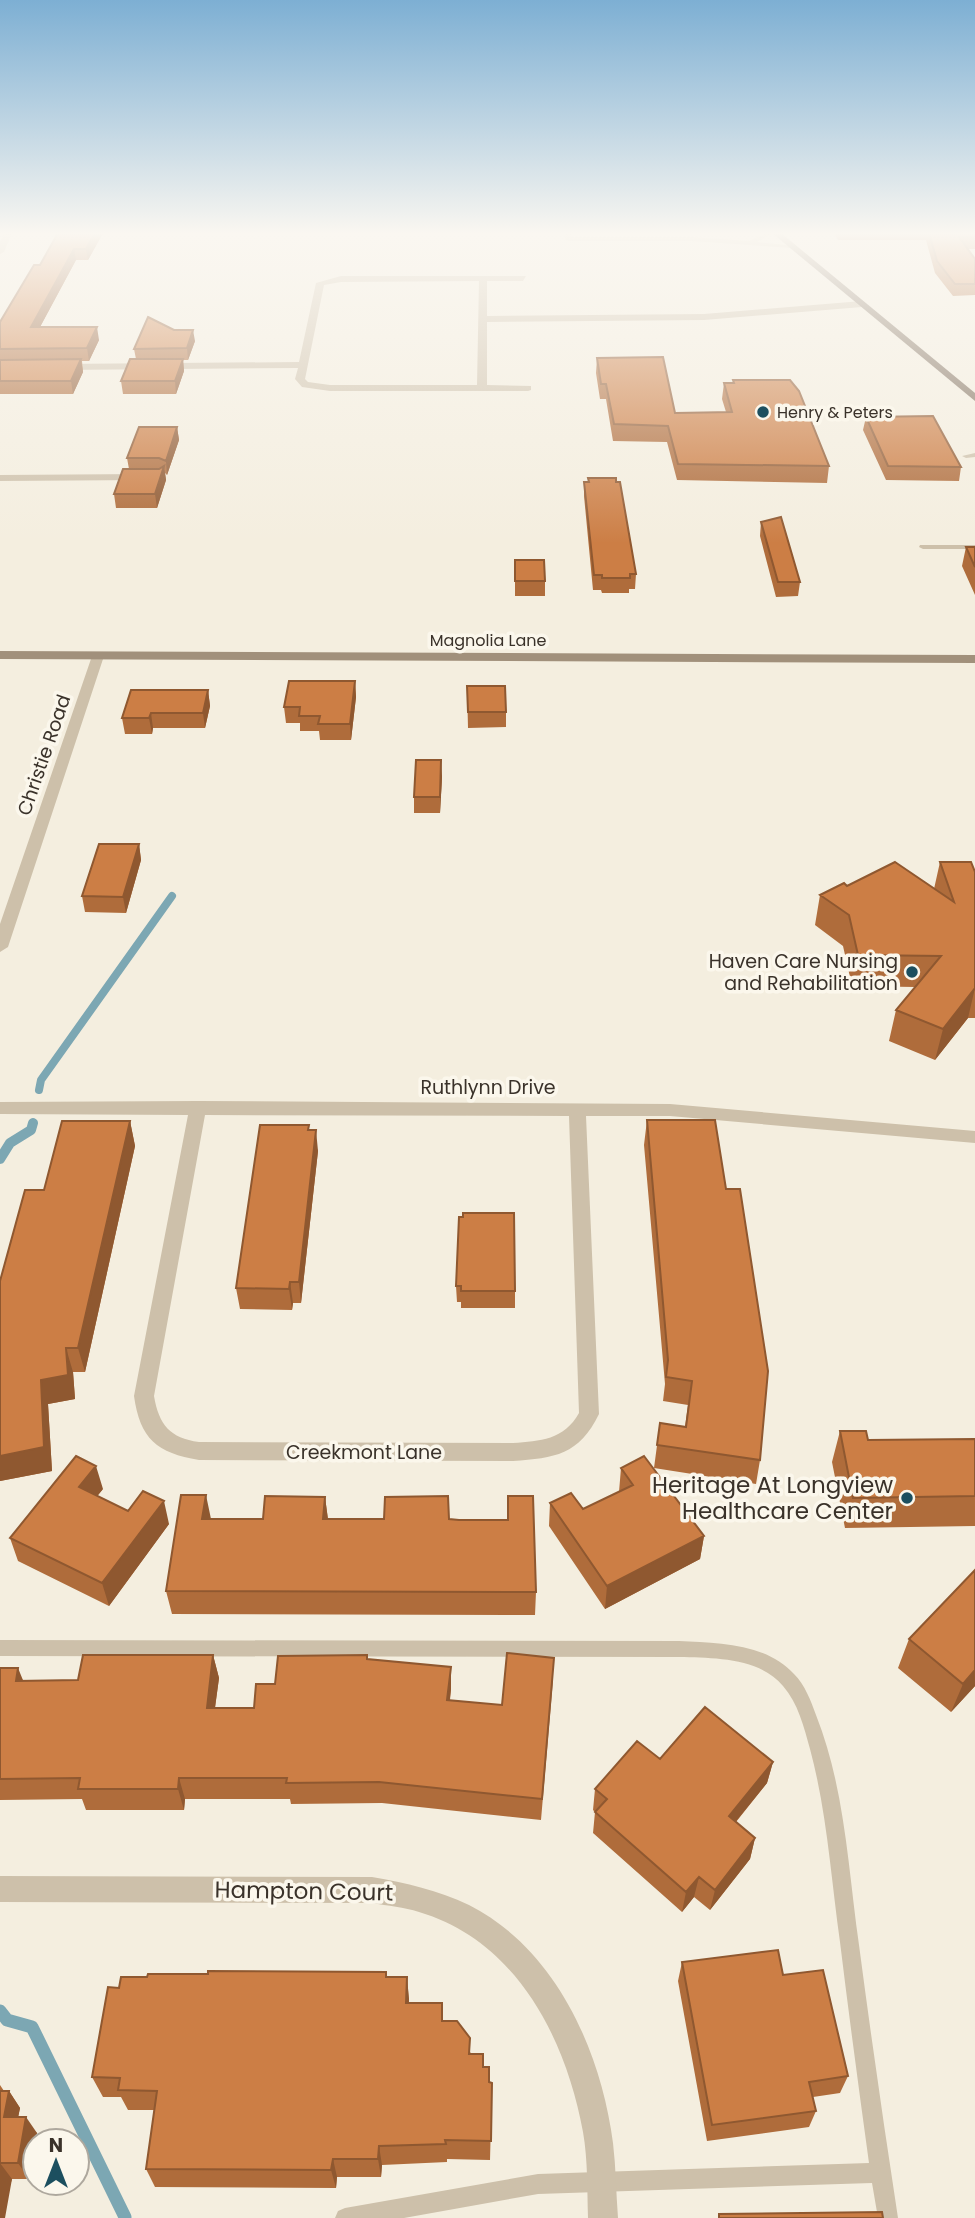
<svg xmlns="http://www.w3.org/2000/svg" width="975" height="2218" viewBox="0 0 975 2218" font-family="Poppins,sans-serif">
  <rect width="100%" height="100%" fill="#f4eedf"/>
  <g fill="none" stroke-linecap="round" stroke-linejoin="round">
    <path stroke="#7ca7b3" stroke-width="8" d="M39,1090L41,1080L172,896"/>
    <path stroke="#7ca7b3" stroke-width="10" d="M0,1159L10,1143L31,1130L33,1123"/>
    <path stroke="#7ca7b3" stroke-width="13" d="M0,2011L7,2020L32,2027L125,2217"/>
    <path fill="#cdc0aa" fill-rule="evenodd" d="M565,233H571V237H692L749,241L766,233H773L757,242L795,246L792,248L692,241H568L565,239Z
      M975,453V457L966,458L962,456Z
      M920,545H975V549H923L919,547Z
      M0,1640L679,1641C717,1643 766,1643 794,1674C805,1685 811,1701 816,1715C845,1788 848,1868 859,1945C871,2036 884,2127 898,2218H878L872,2183L538,2194L404,2218H335L338,2211L345,2208L538,2174L869,2163C859,2090 849,2016 840,1942C831,1878 827,1812 810,1749C804,1727 798,1703 783,1686C759,1657 713,1658 679,1657L0,1656Z"/>
    <path fill="#cdc0aa" fill-rule="evenodd" d="M4,233H12L4,252L0,254V242Z
      M341,276H526L523,281H487V316L704,314L862,301L866,304L862,307L704,320L487,322V385L531,386V390L528,391H330L302,387L295,379L298,368L59,370L54,367L59,364L299,362L316,283ZM479,281L477,385H330L308,382L305,379L324,285L341,282Z
      M0,475L143,474L148,477L143,480L0,481Z
      M98,652L104,656L8,947L0,952V924L92,656Z
      M198,1101L670,1104L975,1131V1143L670,1116H586L599,1414C579,1455 555,1458 513,1461L199,1460C157,1453 140,1439 134,1396L188,1115L0,1114V1102ZM205,1115L569,1116L579,1413C564,1440 540,1441 513,1443L199,1442C170,1438 159,1425 154,1396Z
      M0,1876L372,1877C406,1883 438,1890 469,1905C556,1949 601,2051 613,2143C616,2168 616,2193 618,2218H588C587,2190 588,2161 583,2132C566,2039 517,1941 419,1912C404,1907 388,1906 372,1903L0,1902Z"/>
    <path fill="#a1907b" fill-rule="evenodd" d="M0,651L975,655V663L0,659Z"/>
    <path fill="#7d6c5a" fill-rule="evenodd" d="M772,233H781L975,393V401Z"/>
  </g>
  <path fill="#af6c3b" d="M103,233L88,260H76L40,327L99,340L89,361H82L83,372L73,394H0V322L40,265Z
    M834,233H975V249H967L975,259V295L953,296L935,273L926,240H838Z
    M195,341L188,360H183L184,371L176,394H123L121,381L136,359L134,349Z
    M597,358L675,413L726,412L722,399L724,383H733V380L829,466L827,483L677,480L667,442L613,441L606,399H600L596,373Z
    M866,417L961,467L959,481L886,480L863,430Z
    M177,427L179,440L167,475L165,473L166,480L157,508H116L114,494L129,469L127,458Z
    M584,482L636,574L635,589H629V593H602L601,590H593L584,496Z
    M761,522L800,582L798,596L776,597L760,536Z
    M966,547H975V595L962,566Z
    M515,560L545,581V596H515Z
    M355,681L356,697L351,740H320L319,731H300V723H286L284,707Z
    M467,686L506,712V727L468,728Z
    M208,690L210,706L205,728H153L152,734H125L122,718Z
    M442,776L440,813H414V797Z
    M139,844L141,860L126,913L85,912L82,896Z
    M940,862L975,872V1018H968L935,1060L889,1041L896,1010L915,987L852,986L843,946L815,925L820,895L847,886L934,889Z
    M647,1120L760,1460L756,1484L654,1468L660,1423L685,1427L688,1405L663,1401L665,1384L644,1145Z
    M130,1121L135,1146L85,1372H73L75,1399L48,1404L52,1471L0,1481L44,1190Z
    M309,1130L318,1151L301,1303H293L292,1310L240,1309L236,1288Z
    M456,1286L515,1291V1308H461V1302H457Z
    M840,1431L868,1440L975,1439V1526L845,1528L832,1462Z
    M621,1468L704,1536L700,1559L605,1609L549,1526L550,1503L583,1509L619,1492Z
    M103,1489L97,1496L128,1511L169,1524L109,1606L18,1561L10,1538Z
    M448,1496L449,1519L508,1520V1496L536,1592L535,1615L172,1614L166,1591L263,1519L325,1497L328,1519H384Z
    M909,1639L975,1686L951,1712L898,1668Z
    M213,1655L219,1678L215,1708H254L275,1684L368,1659L451,1667V1689L450,1700L502,1705L553,1680L541,1820L382,1803L291,1804L290,1799H185L184,1810H86L82,1799L0,1800V1668L23,1680H78Z
    M660,1759L773,1762L767,1783L736,1822L755,1838L750,1859L710,1910L694,1897L682,1912L593,1833L595,1812L593,1810L595,1789Z
    M682,1962L783,1975L848,2076L840,2093L813,2097L816,2111L809,2127L707,2141L678,1981Z
    M386,1972L387,1977H407L409,2003H442L443,2021L483,2067L489,2082L492,2083L490,2160L447,2159V2162L382,2165L381,2177H337L336,2188L155,2187L146,2169L154,2110H128L121,2097H103L92,2077L119,1988L147,1977L208,1974Z
    M0,2085L4,2091H9L20,2108L18,2117L37,2133L29,2179H12L0,2218Z"/>
  <path fill="#8f5830" d="M95,233H103L88,260L86,249Z
    M74,249L76,260L33,340L31,327Z
    M97,327L99,340L89,361L87,348Z
    M193,330L195,341L188,360L187,348Z
    M81,359L83,372L73,394L71,381Z
    M183,359L184,371L176,394L175,381Z
    M177,427L179,440L167,475L166,461Z
    M164,466L166,480L157,508L155,494Z
    M355,681L356,697L351,740L350,724Z
    M208,690L210,706L205,728L203,713Z
    M151,713L153,728L152,734L149,718Z
    M441,760L442,776L440,813V797Z
    M139,844L141,860L126,913L123,897Z
    M975,988L968,1018L935,1060L943,1029Z
    M130,1121L135,1146L85,1372L78,1348Z
    M316,1130L318,1151L301,1303L299,1282Z
    M290,1282L293,1303L292,1310L289,1289Z
    M66,1348L73,1372L75,1399L48,1404L52,1471L0,1481V1456L41,1380Z
    M96,1466L103,1489L86,1510L79,1487Z
    M206,1495L211,1519L207,1543L202,1519Z
    M325,1497L328,1520L323,1519Z
    M164,1501L169,1524L109,1606L102,1583Z
    M704,1536L700,1559L605,1609L607,1586Z
    M213,1655L219,1678L212,1729L207,1708Z
    M451,1667V1689L447,1722V1700Z
    M18,1668L27,1690L16,1681Z
    M975,1670V1686L951,1712L963,1684Z
    M773,1762L767,1783L724,1836L729,1816Z
    M179,1778L185,1799L184,1810L178,1789Z
    M755,1838L750,1859L710,1910L715,1890Z
    M699,1877L694,1897L682,1912L686,1892Z
    M407,1977L409,1999L408,2025L406,2003Z
    M9,2091L20,2108L15,2133L4,2117Z
    M26,2117L37,2133L29,2179L18,2163Z
    M379,2146L382,2165L381,2177L378,2159Z
    M333,2159L337,2177L336,2188L331,2170Z
    M0,2163L12,2179L5,2218H0Z"/>
  <path fill="#cc7e45" stroke="#8f5830" stroke-width="2" d="M58,233H95L86,249H74L31,327H97L87,348L0,349V322L34,265H40Z
    M929,233H975V237H959L975,259V284H955L937,261Z
    M148,317L174,330H193L187,348L134,349Z
    M663,357L675,413L732,412L724,383H734L733,380H790L799,391L829,466L678,464L668,426L614,424L606,384H601L597,358Z
    M81,359L71,381H0V360Z
    M130,359H183L175,381H121Z
    M933,416L961,467L888,466L866,417Z
    M139,427H177L166,461L159,458H127Z
    M164,466L155,494H114L123,469H159Z
    M588,478H616V482H620L636,574H630V578H602V575H594L584,482H589Z
    M781,517L800,582H778L761,522Z
    M966,547H975V567Z
    M515,560H544L545,581H515Z
    M289,681H355L350,724H318L320,716H299L300,707H284Z
    M467,686H505L506,712H468Z
    M131,690H208L203,713H151L149,718H122Z
    M416,760H441L440,797H414Z
    M99,844H139L123,897L82,896Z
    M895,862L954,902L940,862H971L975,872V988L943,1029L896,1010L941,956L858,955L849,915L820,895L844,883L847,886Z
    M647,1120H715L726,1189H740L768,1371L760,1460L657,1445L660,1423L686,1427L692,1381L666,1377L668,1360Z
    M62,1121H130L78,1348H66L68,1375L41,1380L44,1447L0,1456V1281L25,1190H44Z
    M260,1125H309L308,1130H316L299,1282H290L289,1289L236,1288Z
    M463,1213H514L515,1291H461V1286H456L459,1217H463Z
    M840,1431H866L868,1440L975,1439V1496L853,1498Z
    M76,1456L96,1466L79,1487L128,1511L143,1491L164,1501L102,1583L10,1538Z
    M644,1456L704,1536L607,1586L550,1503L571,1493L583,1509L633,1485L621,1468Z
    M181,1495H206L202,1519H263L265,1496L325,1497L323,1519H384L385,1497L448,1496L449,1519L459,1520H508V1496H533L536,1592L166,1591Z
    M975,1570V1670L963,1684L909,1639Z
    M507,1653L554,1658L542,1799L379,1782L286,1783L287,1778H179L178,1789H78L80,1778L0,1779V1668H18L16,1681L78,1680L83,1655H213L207,1708H254L256,1684H275L278,1656L367,1655V1659L451,1667L447,1700L502,1705Z
    M705,1707L773,1762L729,1816L755,1838L715,1890L699,1877L686,1892L595,1812L607,1799L595,1789L637,1741L660,1759Z
    M778,1950L783,1975L823,1970L848,2076L809,2082L816,2111L712,2125L682,1962Z
    M208,1971L386,1972V1977H407L406,2003H442V2021H457L470,2038L469,2054H483V2067H489V2082L492,2083L491,2141L445,2140L446,2144L379,2146L378,2159H333L331,2170L146,2169L157,2091L118,2090L120,2078L92,2077L108,1987L119,1988L121,1977H147L148,1974H208Z
    M0,2091H9L4,2117H26L18,2163H0V2164Z
    M882,2212L883,2218H719V2214Z"/>
  <linearGradient id="sky" x2="0" y2="1"><stop stop-color="#7dafd3"/><stop offset="0.43" stop-color="#faf7f1"/><stop offset="1" stop-color="#faf7f1" stop-opacity="0"/></linearGradient>
  <rect width="975" height="543" fill="url(#sky)"/>
  <g fill="#1c4f5f" stroke="#fbf7ec" stroke-width="2.5">
    <circle cx="763" cy="412" r="7"/>
    <circle cx="912" cy="972" r="7"/>
    <circle cx="907" cy="1498" r="7"/>
  </g>
  <g text-anchor="middle" dominant-baseline="central" stroke-width="7" stroke-linejoin="round" paint-order="stroke">
    <g font-size="16" fill="#3a322a" stroke="#fbf7ec" text-anchor="start">
      <text x="777" y="412">Henry &amp; Peters</text>
    </g>
    <g font-size="16" fill="#3a322a" stroke="#fbf7ec">
      <text x="488" y="640">Magnolia Lane</text>
    </g>
    <g font-size="19" fill="#3a322a" stroke="#fbf7ec">
      <text transform="translate(44 755) rotate(-71)">Christie Road</text>
      <text x="488" y="1087">Ruthlynn Drive</text>
      <text x="364" y="1452">Creekmont Lane</text>
    </g>
    <g font-size="19" fill="#3a322a" stroke="#fbf7ec" text-anchor="end">
      <text x="898" y="961">Haven Care Nursing<tspan x="898" dy="22">and Rehabilitation</tspan></text>
    </g>
    <g font-size="23" fill="#3a322a" stroke="#fbf7ec" text-anchor="end">
      <text x="893" y="1485">Heritage At Longview<tspan x="893" dy="26">Healthcare Center</tspan></text>
    </g>
    <g font-size="23" fill="#3a322a" stroke="#fbf7ec">
      <text transform="translate(304 1891) rotate(1)">Hampton Court</text>
    </g>
  </g>
  <g transform="translate(56 2162)"><circle r="33" fill="#fbf7ec" stroke="#aea89e" stroke-width="2"/>
  <path d="M0-5L12 26L0 18L-12 26Z" fill="#1c4f5f"/>
  <text y="-10" font-size="19" font-weight="bold" text-anchor="middle" fill="#3a322a">N</text>
  </g>
</svg>
